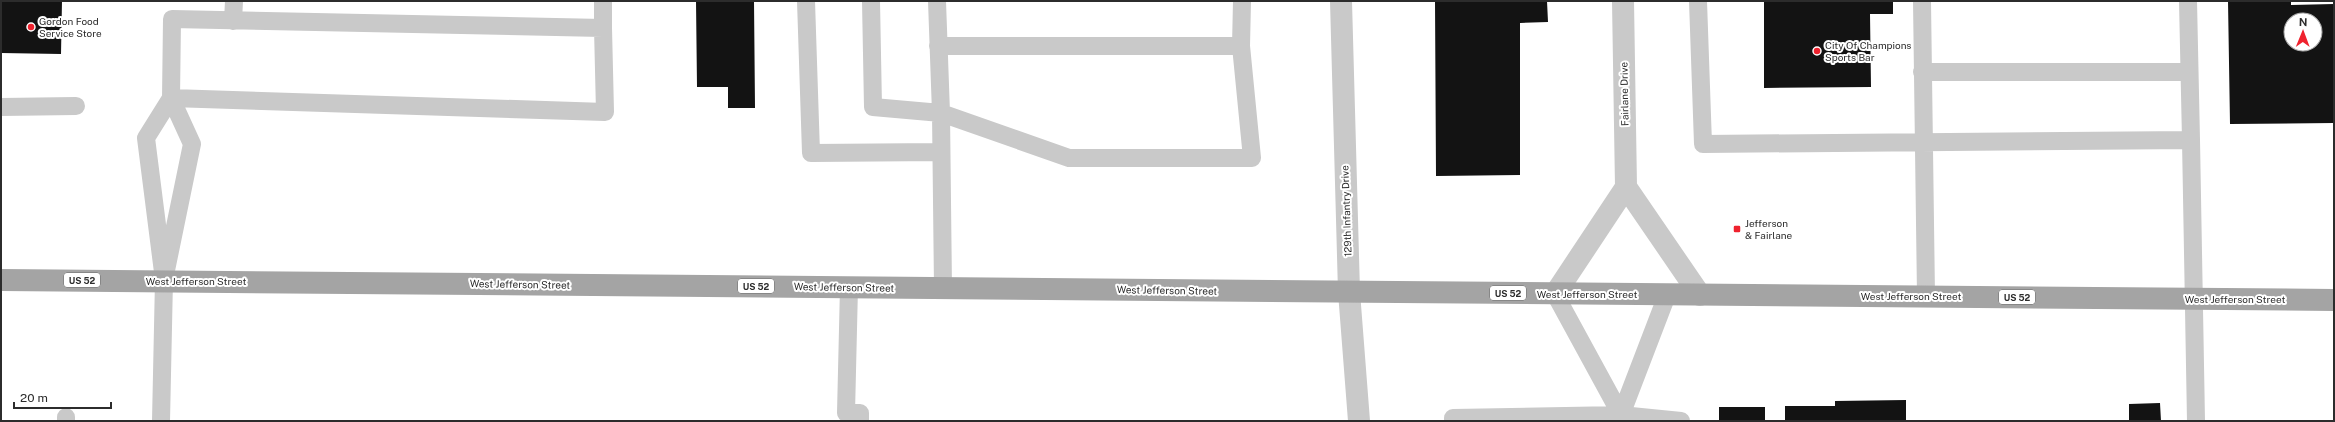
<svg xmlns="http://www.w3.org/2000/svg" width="2335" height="422" viewBox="0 0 2335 422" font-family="'Public Sans',sans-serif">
  <rect width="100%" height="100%" fill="#fff"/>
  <path fill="#131313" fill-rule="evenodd" d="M1,1H62L61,54L1,53Z
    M696,1H754L755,108H728V87H697Z
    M1435,1H1547L1548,22L1520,23V175L1436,176Z
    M1764,1H1893V14H1870L1871,87L1764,88Z
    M2228,1H2291V5L2334,4V123L2230,124ZM2291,20H2315V44H2291Z
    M1906,400V421H1785V406H1835V401Z
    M2160,403L2161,421H2129V404Z
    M1719,407H1765V421H1719Z"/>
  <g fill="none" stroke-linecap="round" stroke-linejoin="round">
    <path stroke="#c9c9c9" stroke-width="18" d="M603,1V28
      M806,1L811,153L941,152
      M871,1L873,107L941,113L943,288
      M937,1L941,113L1069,158H1252L1241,46
      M1698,1L1703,144L2191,140L2196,421
      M1922,1L1926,296
      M2188,1L2191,140
      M233,21L234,1
      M938,46H1241L1242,1
      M1922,72H2189
      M1,107L76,106
      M164,280L192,144L171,98L172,19L603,28L605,112L171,98
      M849,287L846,413H860V421
      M1555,294L1621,415
      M1621,415L1667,295
      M66,421V417
      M161,421L164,280L146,138L171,98
      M1453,421V418L1621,415L1681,421"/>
    <path stroke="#c9c9c9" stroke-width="22" d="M1623,1L1626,187L1700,295
      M1555,294L1626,187"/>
    <path stroke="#c9c9c9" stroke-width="22" d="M1341,1L1349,292L1359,421"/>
    <path stroke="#a4a4a4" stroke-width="22" d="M1,280L2334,300"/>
  </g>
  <g fill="#ef222e" stroke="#fff" stroke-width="1.5">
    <circle cx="31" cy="27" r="4"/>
    <circle cx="1817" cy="51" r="4"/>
    <rect x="1733" y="225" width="8" height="8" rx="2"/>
  </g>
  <g text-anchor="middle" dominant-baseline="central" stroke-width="4" stroke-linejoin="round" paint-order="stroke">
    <g fill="#fff" stroke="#6b6b6b" stroke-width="1">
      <rect x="64" y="273" width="36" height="14" rx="3"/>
      <rect x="738" y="279" width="36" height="14" rx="3"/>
      <rect x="1490" y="286" width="36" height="14" rx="3"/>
      <rect x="1999" y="290" width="36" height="14" rx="3"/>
    </g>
    <g font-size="9" font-weight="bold" fill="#2c2c2c">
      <text x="82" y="280">US 52</text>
      <text x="756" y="286">US 52</text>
      <text x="1508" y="293">US 52</text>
      <text x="2017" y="297">US 52</text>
    </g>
    <g font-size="10" fill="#2c2c2c" stroke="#fff" text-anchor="start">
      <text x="39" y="21">Gordon Food<tspan x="39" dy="12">Service Store</tspan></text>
      <text x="1825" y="45">City Of Champions<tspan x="1825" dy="12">Sports Bar</tspan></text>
      <text x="1745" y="223">Jefferson<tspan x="1745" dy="12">&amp; Fairlane</tspan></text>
    </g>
    <g font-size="10" fill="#2c2c2c" stroke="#fff">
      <text transform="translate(1624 94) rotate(-91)">Fairlane Drive</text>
      <text transform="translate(1346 211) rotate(-92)">129th Infantry Drive</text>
      <text x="196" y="281">West Jefferson Street</text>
      <text transform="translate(520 284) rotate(1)">West Jefferson Street</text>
      <text transform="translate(844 287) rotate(1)">West Jefferson Street</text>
      <text transform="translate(1167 290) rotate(1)">West Jefferson Street</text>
      <text x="1587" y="294">West Jefferson Street</text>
      <text x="1911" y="296">West Jefferson Street</text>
      <text x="2235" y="299">West Jefferson Street</text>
    </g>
  </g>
  <rect width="2335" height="422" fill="none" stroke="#2c2c2c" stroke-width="4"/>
  <g transform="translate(2303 32) rotate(1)"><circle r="19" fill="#ffffff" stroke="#ababab"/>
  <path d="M0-3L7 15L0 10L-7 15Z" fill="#ef222e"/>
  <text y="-6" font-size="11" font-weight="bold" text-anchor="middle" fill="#2c2c2c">N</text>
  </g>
  <path d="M14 402v6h97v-6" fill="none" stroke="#2c2c2c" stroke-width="2"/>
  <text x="20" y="402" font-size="12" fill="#2c2c2c" stroke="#ffffff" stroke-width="3" paint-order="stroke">20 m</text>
</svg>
